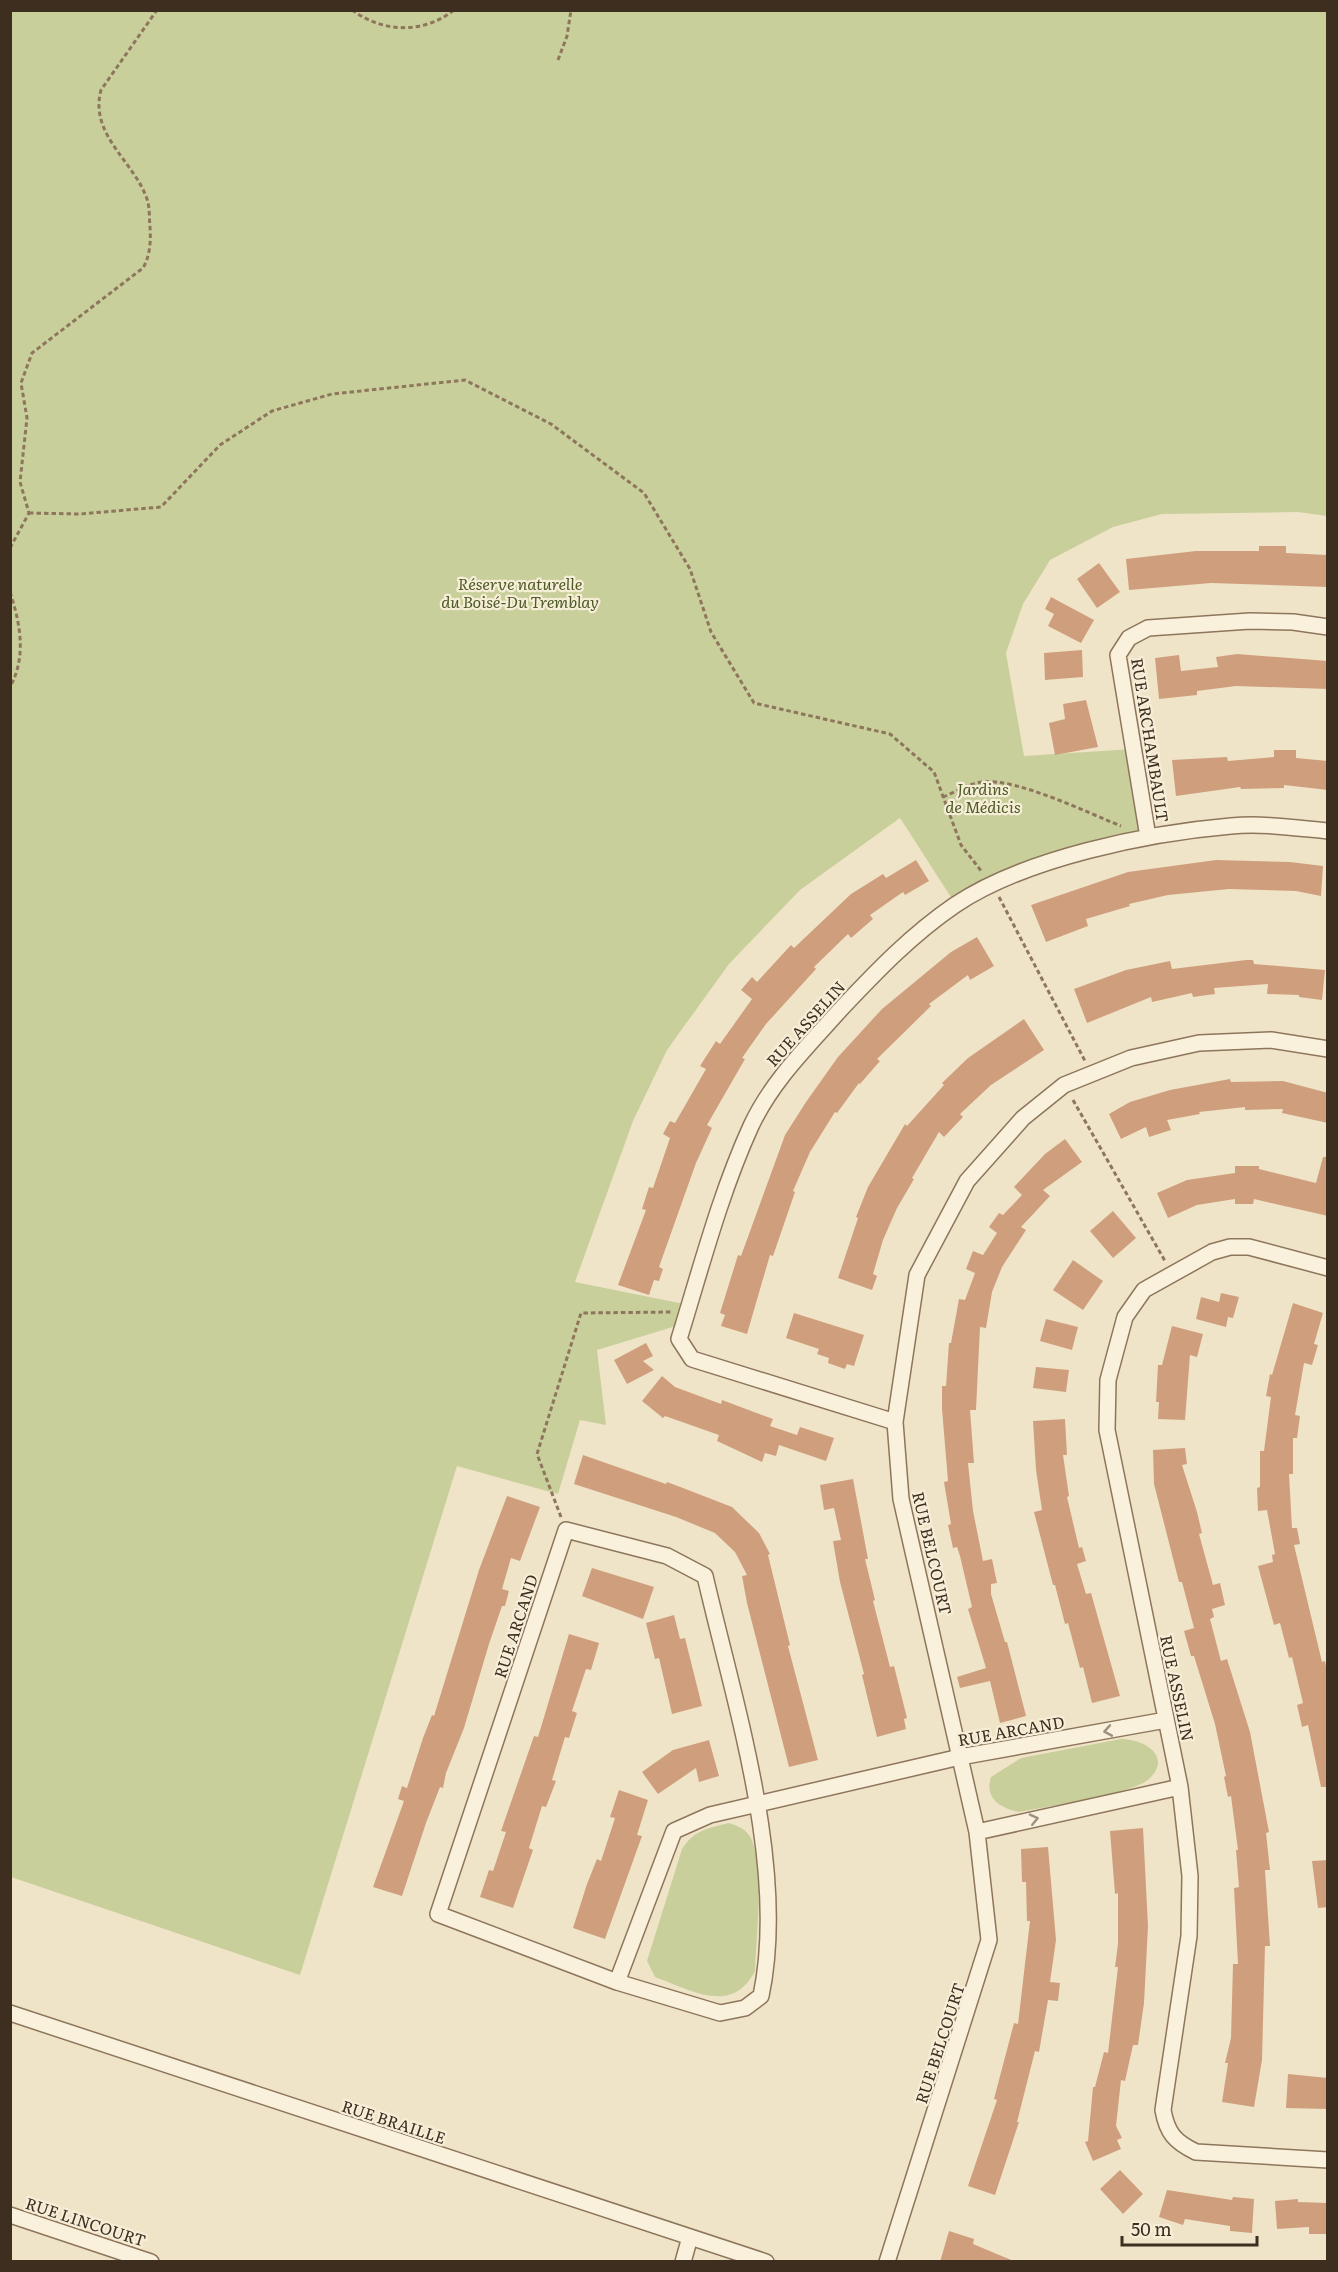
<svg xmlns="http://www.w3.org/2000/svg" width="1338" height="2272" viewBox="0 0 1338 2272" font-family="Literata,serif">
  <rect width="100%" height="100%" fill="#f0e4c8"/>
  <path fill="#c9cf9b" d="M11,11H1327V516L1298,512L1162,514L1113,527L1050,560L1023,604L1006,653L1024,756L1133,749L1148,837L1067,856L956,905L900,818L800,890L729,964L667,1050L633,1121L575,1282L684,1304L676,1326L597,1350L606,1425L580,1420L558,1494L457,1466L300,1975L11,1877Z
    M1121,1739C1144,1739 1173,1756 1149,1779C1133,1794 1044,1807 1019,1812C1000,1808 984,1798 991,1777L1021,1758Z
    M729,1823C738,1826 746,1829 751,1838C765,1869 756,1936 755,1971C732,2016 691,1990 655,1977L647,1961L682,1849C694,1830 708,1828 729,1823Z"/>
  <path fill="#cf9f7d" d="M1259,546H1286V553L1328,555V587L1211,583L1129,590L1126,559L1196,551H1259Z
    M1099,563L1120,592L1097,608L1077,579Z
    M1051,597L1094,620L1081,643L1048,626L1054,614L1045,609Z
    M1082,650L1083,677L1045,680L1044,653Z
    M1237,654L1328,661V689L1236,686L1197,691V695L1159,699L1155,658L1179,655L1181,671L1218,667L1216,657Z
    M1086,700L1098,747L1055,755L1049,723L1065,719L1063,704Z
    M1274,750H1296V758L1328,761V790L1284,785V788L1241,789L1240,787L1176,796L1172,760L1227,757L1228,761L1274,757Z
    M916,860L929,881L905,895L903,892L870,915L873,919L851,938L848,934L814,967L816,969L766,1024L742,1058L745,1059L707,1125L712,1128L696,1163L659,1267L663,1269L659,1281L654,1280L649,1295L618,1285L646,1210L642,1209L649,1187L653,1188L670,1138L663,1134L670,1121L675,1123L706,1069L700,1066L716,1041L720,1044L752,999L741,990L752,977L757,982L791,945L794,948L851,894L883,874L886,878Z
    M1216,860L1290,862L1323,866L1321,896L1296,891L1229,889L1168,895L1129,904L1130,906L1086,919L1088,926L1046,942L1031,905L1128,872Z
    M977,937L994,966L970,980L968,975L929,1004L931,1006L877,1059L880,1061L860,1084L859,1083L837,1113L835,1112L810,1152L793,1191L795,1192L773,1256L770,1255L747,1334L721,1326L725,1315L720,1313L738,1255L741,1256L785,1135L806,1102L838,1057L882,1009L951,952Z
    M1246,960H1253L1254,964L1325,970L1322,1000L1299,997V995L1267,994L1268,984L1214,988L1215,994L1193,997L1192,993L1152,1002L1151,997L1087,1023L1074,989L1126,970L1170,961L1172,969Z
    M1024,1019L1044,1050L991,1085L960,1114L963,1117L944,1137L939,1132L912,1178L914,1179L897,1208L883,1240L873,1274L877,1276L872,1290L838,1278L858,1218L856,1217L868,1187L905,1124L907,1126L944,1085L942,1083L968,1058Z
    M1230,1079L1231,1082L1283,1081L1328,1093V1123L1282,1113L1283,1109L1245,1110V1107L1199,1112L1200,1114L1167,1120L1171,1130L1149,1137L1146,1127L1121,1139L1109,1114L1130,1102L1170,1090Z
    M1065,1139L1082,1162L1043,1190L1050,1196L1021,1227L1026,1230L1002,1267L992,1292L986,1328L980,1327L976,1410H970L974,1463H968L973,1511L983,1561L992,1559L997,1583L991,1584V1594L1005,1642H1007L1026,1716L1000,1723L990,1681L960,1688L957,1677L986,1668L968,1609L972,1607L960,1556L957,1547L953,1548L948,1525L951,1524L944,1482L948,1481L942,1409V1386H946L949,1343H951L959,1299L965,1300L975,1273L966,1269L973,1251L983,1255L997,1233L989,1227L999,1213L1003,1215L1022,1195L1014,1187L1045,1154Z
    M1323,1157H1328V1216L1254,1199L1253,1204H1235V1199L1197,1205L1168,1218L1157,1193L1187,1180L1235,1173V1166H1259V1169L1316,1183Z
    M1113,1211L1136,1238L1113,1258L1090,1231Z
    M1073,1260L1103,1281L1083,1310L1053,1290Z
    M1221,1293L1239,1297L1233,1318L1228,1317L1226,1327L1196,1319L1201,1297L1219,1302Z
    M1293,1303L1323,1313L1314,1344L1318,1345L1312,1365L1304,1363L1295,1415L1300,1416L1297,1438H1293V1474H1289L1292,1528H1297L1300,1544L1294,1545L1322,1662L1325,1661L1327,1672L1328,1787H1321L1308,1725L1302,1727L1297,1705L1303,1703L1292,1657L1289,1658L1280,1623L1274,1625L1258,1566L1273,1562L1272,1555L1275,1554L1267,1510L1258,1511L1257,1488L1260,1487V1451H1264L1271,1397L1266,1396L1270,1374L1272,1375Z
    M794,1313L864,1335L854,1366L847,1364L845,1369L828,1363L829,1358L817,1354L819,1349L786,1338Z
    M1046,1319L1078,1327L1072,1350L1040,1341Z
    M1172,1326L1203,1334L1197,1357L1190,1355L1185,1420L1158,1419L1159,1402H1156L1158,1365H1162Z
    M646,1343L653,1356L643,1361L654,1370L627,1384L614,1360Z
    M1036,1367L1069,1370L1066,1392L1033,1388Z
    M662,1376L675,1387L721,1404L722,1400L773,1419L770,1426L797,1435L800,1427L834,1438L826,1461L779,1445L776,1456L765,1453L762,1462L717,1441L719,1435L665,1416L663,1418L642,1401Z
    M1065,1419L1067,1455H1063L1069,1496L1067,1497L1079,1548L1082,1547L1086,1561L1077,1564L1086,1594L1091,1593L1120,1696L1092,1703L1083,1667L1080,1668L1068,1623L1065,1624L1055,1585H1053L1034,1512L1042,1510L1036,1470L1033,1421Z
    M1185,1448L1187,1464L1182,1465L1197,1512L1202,1533L1199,1534L1213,1585L1220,1583L1225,1605L1212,1609L1214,1617L1210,1619L1221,1661L1227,1659L1250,1732L1269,1832L1266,1833L1270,1870H1265L1270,1946H1265L1262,2060L1254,2107L1222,2102L1228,2063H1225L1231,2038L1233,1964H1238L1234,1888L1239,1887L1236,1850H1238L1231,1796L1228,1797L1224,1777L1226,1776L1215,1724L1194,1656H1191L1184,1631L1194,1628L1182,1582H1179L1154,1484L1153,1450Z
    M583,1455L666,1484L667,1482L683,1488L732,1507L759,1533L770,1554L768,1555L790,1645L788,1646L818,1760L789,1767L747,1603L742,1576L747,1575L735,1552L715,1533L676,1517L574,1484Z
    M853,1479L868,1559H865L875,1600L873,1601L890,1667L894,1666L907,1718L904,1719L906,1729L877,1737L862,1675L864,1674L840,1582L833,1541L841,1540L834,1508L824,1510L820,1485Z
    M507,1496L540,1507L520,1561L511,1558L502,1589L509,1591L505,1606H502L489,1644L464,1728L446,1773L443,1788L440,1787L426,1823L402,1896L373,1887L404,1801L398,1799L402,1786L407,1788L423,1738L432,1715L434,1716L479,1570Z
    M592,1568L654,1587L643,1619L582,1596Z
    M674,1615L680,1639L685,1638L702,1706L672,1714L659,1658L655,1659L646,1623Z
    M569,1634L599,1643L591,1670L586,1669L572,1711L577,1713L569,1738L565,1737L552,1780L556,1781L546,1807L542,1806L529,1848L533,1850L513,1908L480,1897L489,1870L493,1871L506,1832L501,1831L534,1736L538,1737Z
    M709,1740L719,1776L699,1782L696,1768L658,1794L642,1772L673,1750Z
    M619,1790L648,1800L637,1835L642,1836L605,1939L573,1928L587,1884L597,1859L601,1861L615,1818L610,1817Z
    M1143,1828L1148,1926L1144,2003L1138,2045H1133L1125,2081L1121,2080L1116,2126L1122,2138L1117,2140L1121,2149L1093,2161L1085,2142L1088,2141L1093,2087H1095L1104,2052L1108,2053L1118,1967H1115L1118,1944V1893L1115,1894L1110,1831Z
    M1048,1847L1056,1940L1050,1982L1060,1983L1058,2001L1048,2000L1039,2052L1035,2051L1017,2122H1019L995,2195L968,2186L997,2100L994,2099L1014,2023L1018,2024L1030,1921H1027L1026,1882H1022L1021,1849Z
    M1328,1860V1907L1318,1908L1312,1861Z
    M1288,2074L1328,2078V2109L1286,2108Z
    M1120,2170L1143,2194L1123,2214L1100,2189Z
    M1167,2190L1232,2200L1233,2197L1254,2199L1252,2233L1230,2231V2226L1185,2219L1183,2225L1159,2217Z
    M1298,2199V2202L1328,2203V2234H1309V2227L1277,2229L1275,2201Z
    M949,2231L974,2239L973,2244L1016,2262H940Z"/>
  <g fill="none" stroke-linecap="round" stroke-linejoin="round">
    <defs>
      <path id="minor" d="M1148,837L1118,655L1129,638L1148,628L1250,621L1293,622L1328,627
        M1328,1268L1249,1247H1230L1212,1252L1144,1290L1125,1317L1108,1380L1107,1430L1180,1787L1190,1876L1189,1936L1163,2110C1167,2133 1175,2142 1196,2152L1328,2160
        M895,1422L692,1359L679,1339C701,1268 720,1194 751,1126C772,1081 807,1047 840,1010C876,972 911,935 955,905C1025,858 1148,833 1231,826C1262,823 1296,828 1328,831
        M566,1530L667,1556L705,1576C734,1702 788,1868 761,1996L745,2008L720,2013L617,1982L438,1914Z
        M977,1832L1180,1787
        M617,1982L674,1831L710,1815L960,1757L1166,1720
        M10,2013L766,2262
        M10,2215L151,2262
        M683,2262L690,2237
        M887,2262L989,1940L977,1832L901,1499L895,1422L917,1275L967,1181L1023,1118L1064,1085L1131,1058L1199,1043L1271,1040L1328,1049"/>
    </defs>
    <use href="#minor" stroke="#8d765c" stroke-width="18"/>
    <path stroke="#8d765c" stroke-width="3" stroke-dasharray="4.5 3" stroke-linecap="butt" d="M352,10C383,33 424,34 454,10
      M558,60L567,36L571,10
      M29,513L80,514L161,507L220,445L272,411L332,394L465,380L551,424L644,493L690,569L711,632L754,703L890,734L934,772L961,845L982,872
      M10,548L29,513L20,482L27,418L21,383L32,353L143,268C150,256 151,241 150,227C149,218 150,208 147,199C134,161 89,135 101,90L157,10
      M10,592C20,623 27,656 10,687
      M943,797C955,792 970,783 983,782C1017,778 1088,813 1121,826
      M999,897L1085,1061
      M1073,1100L1165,1261
      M561,1517L537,1454L581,1313L671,1312"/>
    <use href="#minor" stroke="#faf1dc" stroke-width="15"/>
  </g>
  <defs><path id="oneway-chevron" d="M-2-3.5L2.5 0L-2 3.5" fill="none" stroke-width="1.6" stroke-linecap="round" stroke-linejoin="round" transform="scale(1.5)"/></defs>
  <g stroke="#9c907e">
    <use href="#oneway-chevron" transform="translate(1108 1731) rotate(170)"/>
    <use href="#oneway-chevron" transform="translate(1034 1819) rotate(-13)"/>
  </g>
  <g text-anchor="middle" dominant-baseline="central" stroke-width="4.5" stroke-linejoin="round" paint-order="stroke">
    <g font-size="16" font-style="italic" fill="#4d5a26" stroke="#f7eed8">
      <text x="520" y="583">Réserve naturelle<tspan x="520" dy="18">du Boisé-Du Tremblay</tspan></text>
      <text x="983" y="788">Jardins<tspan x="983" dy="18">de Médicis</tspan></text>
    </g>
    <g font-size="16" fill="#3d2e20" stroke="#f7eed8">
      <text transform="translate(1151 740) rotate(81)">RUE ARCHAMBAULT</text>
      <text transform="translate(805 1023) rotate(-48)">RUE ASSELIN</text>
      <text transform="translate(933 1553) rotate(77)">RUE BELCOURT</text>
      <text transform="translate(515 1626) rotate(-72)">RUE ARCAND</text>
      <text transform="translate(1178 1688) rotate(78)">RUE ASSELIN</text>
      <text transform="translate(1011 1730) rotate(-10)">RUE ARCAND</text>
      <text transform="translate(939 2043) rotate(-72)">RUE BELCOURT</text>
      <text transform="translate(394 2121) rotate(18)">RUE BRAILLE</text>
      <text transform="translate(86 2221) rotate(18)">RUE LINCOURT</text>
    </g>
  </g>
  <rect width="1338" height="2272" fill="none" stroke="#3d2e20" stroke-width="24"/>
  <path d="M1122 2236v9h135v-9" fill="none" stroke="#3d2e20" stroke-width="3"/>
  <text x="1131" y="2236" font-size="18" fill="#3d2e20" stroke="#f7eed8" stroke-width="4.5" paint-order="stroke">50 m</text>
</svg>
